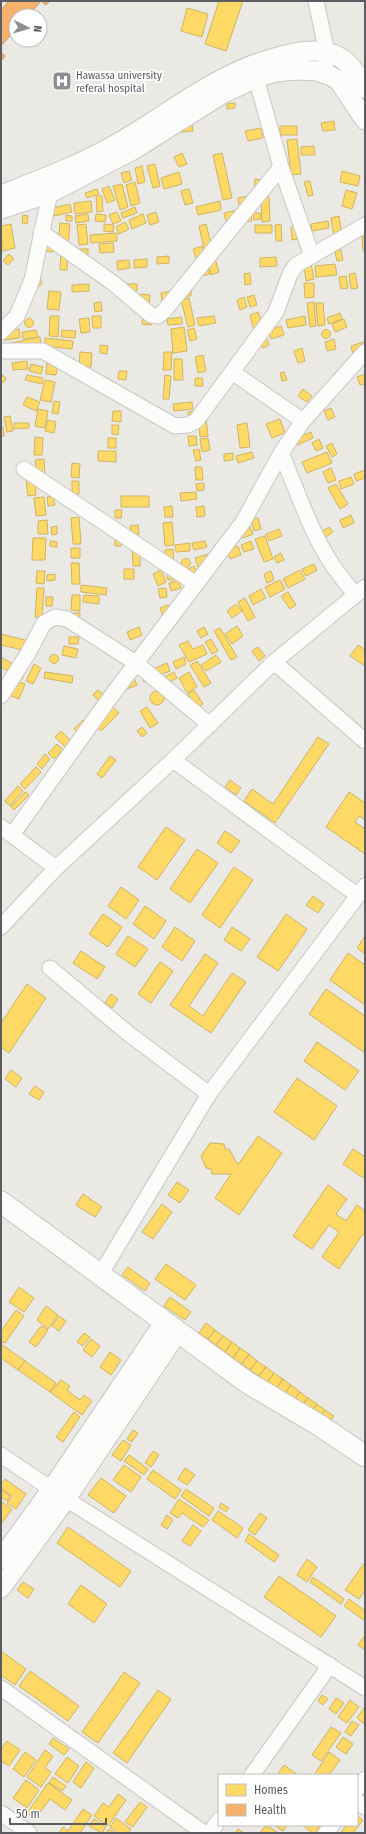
<svg xmlns="http://www.w3.org/2000/svg" width="366" height="1834" viewBox="0 0 366 1834" font-family="'Fira Sans Condensed',sans-serif">
  <rect width="100%" height="100%" fill="#eae9e4"/>
  <path fill="#ffd966" stroke="#ceb465" d="M219,1H243L226,51L205,44Z
    M187,8L208,14L202,37L181,31Z
    M235,103V108L227,109V104Z
    M334,121L335,130L323,131L321,123Z
    M192,124L193,131L181,132L180,126Z
    M280,126H297V135H280Z
    M261,128L263,138L248,141L245,131Z
    M297,139L301,174L291,175L287,140Z
    M314,146L315,155H301V147Z
    M182,153L187,164L179,167L174,157Z
    M222,153L232,198L223,200L213,155Z
    M155,164L160,186L153,188L147,166Z
    M142,166L145,182L138,184L135,168Z
    M129,171L132,180L124,183L121,173Z
    M342,171L360,176L358,186L340,182Z
    M179,172L182,184L164,189L161,178Z
    M255,179L262,180L254,191Z
    M310,181L313,195L308,196L304,182Z
    M135,182L140,203L131,206L126,185Z
    M122,184L128,207L120,210L113,186Z
    M109,186L115,200L107,203L102,189Z
    M97,189L99,194L87,198L85,193Z
    M189,189L193,203L185,205L181,191Z
    M346,190L357,193L352,209L342,206Z
    M96,196H102L103,211L97,212Z
    M248,196L252,221L242,222L238,198Z
    M261,197H269L270,221L262,222Z
    M91,201L92,212L75,214L74,203Z
    M220,201L221,210L198,215L196,207Z
    M70,204L72,212L54,216L52,208Z
    M135,207L137,213L123,218L121,213Z
    M238,210L240,219L226,221L224,213Z
    M117,212L121,221L113,224L109,215Z
    M156,212L159,222L150,225L147,215Z
    M253,213H260L261,219L254,220Z
    M88,214L89,221L76,223L75,216Z
    M96,214L106,215L105,222L95,221Z
    M143,214L146,223L132,229L129,220Z
    M23,215L28,216L27,224L22,223Z
    M66,215L72,216V221H66Z
    M339,216L342,235L334,237L331,218Z
    M328,221L329,228L312,231L311,224Z
    M125,222L129,229L119,234L116,227Z
    M60,223L70,224L68,247L58,246Z
    M11,224L15,248L2,251L1,226Z
    M86,224L88,244L79,245L77,225Z
    M104,224L114,225L113,232L104,231Z
    M206,224L214,255L206,257L199,226Z
    M281,224L282,241H276L275,225Z
    M255,225H272V233H255Z
    M291,227H298L299,239L292,240Z
    M117,233V241L91,243L90,235Z
    M362,236H365V250L363,251Z
    M34,243L53,246V252L33,250Z
    M113,243L114,252L100,253L99,244Z
    M202,246L210,274L202,276L193,249Z
    M78,249H88V255L78,256Z
    M61,250L68,251L67,270H60Z
    M341,250L343,260L337,261L335,251Z
    M9,254L14,259L8,265L3,261Z
    M169,256V263L157,264V257Z
    M276,257L277,266L260,267V258Z
    M215,258L219,272L211,275L207,260Z
    M147,259V267L134,268V260Z
    M129,260L130,268L118,270L117,261Z
    M311,264L314,279L306,281L304,266Z
    M335,264L337,275L316,277L315,266Z
    M250,273L251,284L245,285L244,274Z
    M355,273L358,288L351,289L349,274Z
    M346,276L348,288L341,289L339,277Z
    M40,277L42,284L35,288Z
    M304,283H314V297L305,298Z
    M89,284V291L72,292V285Z
    M123,284H137V291H123Z
    M191,289V296L180,297Z
    M175,290L162,301L161,293Z
    M49,291L61,292L59,310L47,309Z
    M137,294L150,295L149,303L137,302Z
    M254,295L257,305L250,307L247,297Z
    M244,297L247,307L240,310L237,300Z
    M189,298L195,325L188,327L181,300Z
    M101,302L102,311L95,312L94,303Z
    M314,302L316,326L310,327L307,303Z
    M316,303H323L325,325L318,326Z
    M258,312L264,328L254,330L250,315Z
    M340,313L342,319L329,324L327,318Z
    M143,314L152,315L151,325L142,324Z
    M50,316H59L58,337L49,336Z
    M92,316H101V328H93Z
    M214,316L216,323L199,326L197,318Z
    M305,316L306,325L288,328L286,320Z
    M182,317V324L168,325L167,319Z
    M89,318L90,332L81,333L79,319Z
    M24.5 323a4.5 4.5 0 1 1 9 0a4.5 4.5 0 1 1-9 0Z
    M344,319L347,327L335,332L332,324Z
    M281,326L284,335L271,339L268,330Z
    M184,327L187,351L173,353L171,329Z
    M194,328L197,339L190,341L187,330Z
    M19,329L20,338L4,340L3,331Z
    M321.5 334a4.5 4.5 0 1 1 9 0a4.5 4.5 0 1 1-9 0Z
    M36,330L38,337L23,339L22,332Z
    M62,330L76,331L75,338L61,337Z
    M40,337L41,346L1,345Z
    M266,337L269,345L263,348L259,339Z
    M45,338L73,341L72,349L45,346Z
    M334,339L336,349L327,351L325,342Z
    M363,342L365,350L353,354L351,346Z
    M100,345L108,346L107,354L100,353Z
    M302,348L305,361L298,363L294,351Z
    M48,351L59,352L56,375L46,374Z
    M80,352L92,353L91,367H79Z
    M164,352H172L171,370H163Z
    M203,355L206,371L198,373L195,357Z
    M174,359H182L183,380H174Z
    M27,361L28,369L13,370L12,363Z
    M31,364L43,367L41,374L29,371Z
    M119,371H127L126,380L118,379Z
    M284,372L287,380L282,381L280,373Z
    M1,374L6,378L5,381L1,383Z
    M365,374V384L360,385L357,377Z
    M27,375L43,378L42,384L25,380Z
    M165,375L171,376L169,399H163Z
    M195,378H202L203,386H195Z
    M45,380L55,382L51,402L40,400Z
    M303,389L312,396L307,402L298,396Z
    M27,397L40,402L36,411L23,405Z
    M54,401L60,402L58,414L52,413Z
    M192,402L193,409L174,411L173,404Z
    M331,408L335,417L328,420L324,411Z
    M38,409L48,411L45,428L35,426Z
    M113,411H121V422L112,421Z
    M195,411L189,422L188,412Z
    M10,416L13,431L7,432L4,417Z
    M206,419L208,436L200,437L199,420Z
    M280,419L285,433L272,438L266,424Z
    M48,420L56,422L54,433L45,431Z
    M14,423H29V428L14,429Z
    M247,423L250,447L240,448L237,425Z
    M112,425H119L118,435L112,434Z
    M1,427H3L4,436H1Z
    M311,432L313,438L297,445L294,439Z
    M188,436H196L197,445L189,446Z
    M35,437L43,438L42,455H34Z
    M108,438H116V448H108Z
    M208,438L210,450L202,452L200,439Z
    M319,439L323,448L316,451L312,443Z
    M332,443L337,454L332,457L326,446Z
    M199,449L201,460L196,461L193,450Z
    M98,451H116V462L98,461Z
    M252,452L254,458L238,463L236,456Z
    M327,452L332,463L307,473L302,462Z
    M233,453V460L224,461V454Z
    M44,459L45,474L37,475L35,460Z
    M72,463L80,464L79,478L71,477Z
    M195,467H202L203,480H196Z
    M331,468L336,480L328,483L323,472Z
    M365,470V478L356,481L354,474Z
    M351,477L354,484L341,489L339,481Z
    M35,478L36,495L28,496L26,479Z
    M72,481H79V494H72Z
    M204,483V490L197,491L196,484Z
    M336,484L348,504L340,509L328,488Z
    M196,492L197,499L181,501L180,493Z
    M53,496L55,505L48,506L47,497Z
    M121,496H149V507H121Z
    M44,497L46,515L36,516L34,498Z
    M172,506L173,517H165L164,507Z
    M204,506L205,516L197,517L196,507Z
    M115,510H122L121,518H115Z
    M351,515L354,523L343,528L340,520Z
    M79,517L81,544H73L71,518Z
    M258,518L261,529L254,531L251,520Z
    M47,520L48,534H38V521Z
    M172,522L174,545L165,546L163,523Z
    M138,525L139,534L131,535L130,526Z
    M57,526V534L52,535L51,527Z
    M250,527L253,534L243,538L240,532Z
    M329,527L333,532L323,539L319,533Z
    M279,529L282,536L269,541L266,534Z
    M265,536L273,559L264,562L255,539Z
    M115,537H120L121,546H115Z
    M33,538H46L45,560H32Z
    M50,541L57,542V547L50,546Z
    M205,541L207,547L194,550L192,543Z
    M251,541L254,549L244,552L241,545Z
    M190,543V551L176,552L175,545Z
    M238,546L241,555L230,559L227,550Z
    M71,548H80V558H71Z
    M132,549H140V566H133Z
    M173,549L174,570H166L165,550Z
    M281,553L284,560L277,563L274,557Z
    M209,554L212,562L198,567L195,558Z
    M181.5 563a4.5 4.5 0 1 1 9 0a4.5 4.5 0 1 1-9 0Z
    M71,563H79L80,584H72Z
    M314,564L317,570L306,576L302,569Z
    M194,566L198,575H178Z
    M124,569H134V579H124Z
    M161,570L166,582L158,586L153,574Z
    M300,570L305,579L288,588L283,579Z
    M37,571H45L44,584L36,583Z
    M271,571L274,580L267,583L264,574Z
    M167,572L175,577L174,579L171,580L167,579Z
    M55,574V580L47,581V575Z
    M178,580L181,588L171,591L169,583Z
    M280,580L285,589L270,597L265,587Z
    M81,585L107,588L106,595L81,592Z
    M37,588H44L42,617H35Z
    M166,588L167,597L160,598L158,589Z
    M261,589L266,598L253,605L249,596Z
    M288,592L296,605L290,609L281,596Z
    M72,595H80V611L71,610Z
    M84,595L99,596V604L83,602Z
    M46,597H53L52,606H46Z
    M245,598L255,617L248,621L238,602Z
    M236,604L242,611L232,618L227,611Z
    M168,605L171,612L163,616L160,608Z
    M71,613H80L79,622Z
    M237,626L243,636L232,644L225,634Z
    M139,627L142,635L130,640L127,632Z
    M204,627L208,634L201,638L197,631Z
    M220,628L237,657L231,660L214,631Z
    M1,634L29,641L27,651L1,645Z
    M69,637H79L78,644H69Z
    M211,639L218,651L212,654L205,642Z
    M188,641L193,649L203,645L207,654L189,662L179,645Z
    M358,645L365,650V666L350,656Z
    M64,646L78,649L76,658L62,655Z
    M258,647L265,656L259,661L252,651Z
    M49.5 659a4.5 4.5 0 1 1 9 0a4.5 4.5 0 1 1-9 0Z
    M216,655L221,662L206,671L201,665Z
    M184,657L186,664L176,669L173,662Z
    M2,658L26,671L22,679L1,667Z
    M197,661L211,683L204,687L190,665Z
    M167,663L170,671L144,682L141,674Z
    M34,664L41,668L33,684L26,681Z
    M45,672L73,676L72,683L44,678Z
    M174,672L177,678L159,687L156,681Z
    M189,672L197,687L187,693L179,678Z
    M134,678L137,685L127,689L124,682Z
    M17,681L25,684L19,699L11,696Z
    M98,690L105,696L100,702L93,695Z
    M194,690L203,704L197,708L188,694Z
    M150 698a7 7 0 1 1 14 0a7 7 0 1 1-14 0Z
    M111,705L119,713L101,731L93,723Z
    M147,707L158,723L150,728L140,711Z
    M83,720L89,726L80,735L74,729Z
    M142,727L147,733L142,737L137,731Z
    M61,731L71,741L65,747L55,737Z
    M318,737L329,744L275,823L244,801L252,789L273,804Z
    M57,744L63,750L54,759L48,753Z
    M45,754L50,759L42,769L37,764Z
    M110,756L116,760L102,778L97,774Z
    M36,767L41,772L25,789L20,784Z
    M230,780L241,788L236,795L225,787Z
    M18,786L23,791L10,806L5,801Z
    M25,792L29,795L14,810L11,807Z
    M349,792L365,803V820L359,816L355,822L365,829V854L326,827Z
    M166,827L185,840L157,880L138,867Z
    M225,831L240,841L231,853L217,843Z
    M197,849L218,863L190,903L170,889Z
    M234,867L253,880L220,928L202,915Z
    M121,887L139,900L126,919L108,906Z
    M313,896L324,904L318,913L306,905Z
    M145,906L166,921L154,939L133,924Z
    M103,914L122,927L108,947L89,934Z
    M286,914L307,929L278,971L257,957Z
    M175,927L195,941L182,961L162,947Z
    M232,927L250,939L241,951L224,940Z
    M128,936L148,949L135,967L116,954Z
    M365,936V954L357,948Z
    M81,951L105,967L97,979L73,963Z
    M348,953L365,965V1005L330,980Z
    M205,954L218,963L189,1006L203,1016L232,973L246,982L211,1033L170,1005Z
    M160,962L173,971L151,1003L138,994Z
    M27,984L46,998L9,1053L1,1047V1023Z
    M326,989L365,1016V1053L309,1014Z
    M111,994L118,999L112,1008L105,1003Z
    M317,1042L359,1071L345,1090L304,1061Z
    M11,1070L22,1078L16,1087L5,1079Z
    M297,1078L337,1106L314,1140L274,1112Z
    M35,1086L44,1092L39,1100L29,1094Z
    M258,1136L282,1153L239,1215L215,1198L231,1174H212L211,1169L206,1168L201,1156L210,1143L224,1144L225,1149H229L238,1165Z
    M353,1149L365,1157V1179L343,1164Z
    M177,1182L189,1190L180,1203L168,1195Z
    M328,1185L347,1199L336,1214L346,1221L357,1205L365,1211V1231L339,1269L322,1257L339,1232L329,1225L312,1249L293,1236Z
    M83,1194L102,1207L95,1217L76,1205Z
    M162,1204L172,1212L153,1239L142,1232Z
    M166,1264L196,1285L185,1300L155,1279Z
    M128,1267L150,1283L145,1291L122,1275Z
    M19,1287L34,1298L24,1312L9,1302Z
    M170,1297L191,1312L185,1320L164,1306Z
    M46,1306L58,1315L48,1329L37,1320Z
    M16,1310L24,1316L5,1343L1,1341V1331Z
    M59,1316L66,1321L59,1331L52,1326Z
    M206,1323L215,1330L208,1339L199,1333Z
    M41,1326L48,1330L36,1347L29,1342Z
    M215,1330L223,1336L216,1345L208,1339Z
    M84,1333L90,1337L83,1346L77,1342Z
    M223,1336L232,1342L225,1352L216,1345Z
    M91,1339L100,1346L92,1357L83,1350Z
    M232,1342L240,1348L233,1358L225,1352Z
    M1,1344L25,1361L18,1370L1,1358Z
    M240,1348L249,1354L242,1364L233,1358Z
    M110,1352L121,1360L111,1375L100,1367Z
    M249,1354L257,1361L250,1370L242,1364Z
    M25,1361L56,1383L50,1392L18,1370Z
    M257,1361L266,1367L259,1376L250,1370Z
    M266,1367L274,1373L267,1383L259,1376Z
    M274,1373L283,1379L276,1389L267,1383Z
    M283,1379L291,1385L284,1395L276,1389Z
    M61,1380L70,1386L67,1390L80,1400L84,1395L92,1401L82,1415L50,1392Z
    M291,1385L300,1392L293,1401L284,1395Z
    M300,1392L308,1398L301,1407L293,1401Z
    M308,1398L317,1404L310,1414L301,1407Z
    M317,1404L325,1410L318,1420L310,1414Z
    M325,1410L334,1416L327,1426L318,1420Z
    M74,1412L80,1417L63,1442L56,1437Z
    M133,1430L138,1433L132,1442L127,1439Z
    M123,1440L131,1445L121,1461L112,1455Z
    M153,1451L159,1455L151,1467L145,1463Z
    M129,1455L148,1469L144,1475L124,1461Z
    M124,1465L141,1477L131,1492L113,1480Z
    M185,1468L195,1475L187,1485L178,1479Z
    M153,1470L181,1490L175,1499L147,1479Z
    M101,1478L126,1496L114,1513L88,1495Z
    M5,1479L26,1494L16,1509L7,1503L12,1496L1,1488V1484Z
    M1,1489L10,1496L7,1501L1,1497Z
    M186,1489L214,1508L209,1516L181,1496Z
    M179,1499L209,1520L203,1527L182,1513L178,1518L170,1513Z
    M1,1501L12,1509L2,1523L1,1522Z
    M221,1503L229,1508L226,1512L219,1507Z
    M218,1511L243,1528L237,1538L212,1520Z
    M260,1513L267,1518L255,1535L248,1530Z
    M167,1515L173,1520L167,1529L161,1525Z
    M193,1525L201,1531L190,1546L182,1541Z
    M68,1527L131,1571L120,1587L57,1543Z
    M249,1534L279,1555L274,1562L245,1541Z
    M307,1559L317,1567L307,1582L297,1575Z
    M365,1562V1591L359,1599L345,1590Z
    M279,1576L336,1616L321,1637L264,1597Z
    M313,1577L344,1599L341,1604L310,1582Z
    M23,1582L34,1589L28,1598L17,1590Z
    M81,1585L107,1604L94,1623L68,1604Z
    M349,1599L365,1611V1621L344,1606Z
    M365,1635V1650L358,1645Z
    M1,1651L26,1669L15,1685L1,1675Z
    M30,1671L79,1706L68,1721L19,1686Z
    M124,1672L140,1683L98,1743L82,1732Z
    M158,1690L171,1699L127,1763L113,1753Z
    M322,1695L328,1699L323,1705L318,1701Z
    M336,1698L344,1703L336,1714L329,1709Z
    M350,1700L359,1707L347,1723L338,1717Z
    M365,1706V1723L364,1724L357,1718Z
    M352,1721L359,1725L351,1736L345,1732Z
    M331,1727L341,1733L321,1761L312,1755Z
    M343,1737L353,1744L346,1754L336,1747Z
    M53,1738L69,1749L64,1755L49,1744Z
    M7,1741L20,1750L9,1766L1,1761V1749Z
    M45,1750L53,1756L45,1768L51,1772L41,1787L27,1777Z
    M25,1752L36,1760L24,1777L13,1769Z
    M329,1752L340,1760L329,1775H314Z
    M67,1757L79,1766L68,1783L55,1774Z
    M86,1762L94,1768L81,1788L73,1782Z
    M284,1765L298,1775H277Z
    M53,1777L66,1786L62,1791L49,1783Z
    M26,1780L39,1790L27,1808L13,1798Z
    M48,1783L72,1800L65,1810L50,1799L35,1819L27,1813Z
    M118,1794L126,1800L108,1826L94,1816L103,1803L109,1807Z
    M140,1802L147,1807L133,1827L125,1822Z
    M83,1809L92,1815L80,1833H59L63,1827L68,1831Z
    M357,1816L363,1820L353,1833H341L346,1825H357Z
    M116,1818L131,1829L128,1833H118L110,1827Z
    M94,1819L106,1827L102,1833L89,1826Z
    M266,1825L277,1832V1833H260Z
    M274,1825H287L283,1831Z
    M302,1825H321L315,1833H313Z
    M109,1829L115,1833H106Z
    M238,1829L244,1833H235Z"/>
  <path fill="#f6b26b" stroke="#c89868" d="M9,1H41L28,16H16V29L1,46V10Z
    M41,1H50L46,5Z
    M1,52L5,56L1,61Z"/>
  <g fill="none" stroke-linecap="round" stroke-linejoin="round">
    <defs>
      <path id="minor" d="M316,1L327,53L324,74
        M256,78L281,167L312,256
        M41,232L113,283L151,315L158,316L164,311L281,167
        M1,332L17,316L32,280L50,193
        M1,351H43L175,426L188,425L196,421L276,312L290,274L296,265L365,225
        M232,372L303,421
        M281,453C297,490 310,531 333,566C340,576 348,586 356,595
        M24,469L196,584
        M274,662L365,741
        M1,696L27,655L44,623L55,617L67,619L136,663L210,725
        M173,760L357,895
        M1,827L56,868
        M12,835L112,695L243,522L281,453L303,421L365,352
        M1,927L56,868L173,760L274,662L365,587
        M50,968L129,1034L209,1094
        M100,1275L209,1094L365,886
        M1,1455L66,1499L365,1688
        M1,1688L204,1833
        M252,1775L330,1665
        M357,1789L365,1779
        M357,1801L365,1807
        M1,1813L29,1833
        M210,1833L219,1820
        M326,1833L332,1825"/>
      <path id="tertiary" d="M1,195C39,180 77,166 113,146C170,114 220,69 286,55C302,51 322,48 337,56C350,62 358,76 365,88
        M1,209L50,193L133,150L222,94L256,78L276,72L296,70L317,71L331,76L339,81L365,120
        M1,1559L51,1490L164,1323
        M1,1588L66,1499L177,1333"/>
      <path id="secondary" d="M1,1202L248,1383L319,1425L365,1456"/>
    </defs>
    <use href="#minor" stroke="#c7c7c6" stroke-width="17"/>
    <use href="#tertiary" stroke="#c7c7c6" stroke-width="21"/>
    <use href="#secondary" stroke="#c5c6c4" stroke-width="23"/>
    <use href="#minor" stroke="#fcfcfb" stroke-width="15"/>
    <use href="#tertiary" stroke="#fcfcfb" stroke-width="19"/>
    <use href="#secondary" stroke="#fcfcfb" stroke-width="21"/>
  </g>
  <defs>
    <symbol id="hospital-square" viewBox="-11 -11 22 22"><rect x="-9" y="-9" width="18" height="18" rx="4" fill="#8d8e90" stroke="#fff"/><path d="M-5-5h3v3.5h4V-5h3V5h-3V1.5h-4V5h-3Z" fill="#fff"/></symbol>
  </defs>
  <g fill-rule="evenodd">
    <use href="#hospital-square" x="51" y="70" width="22" height="22"/>
  </g>
  <g text-anchor="middle" dominant-baseline="central" stroke-width="4" stroke-linejoin="round" paint-order="stroke">
    <g font-size="11" fill="#5b5d62" stroke="#fff" text-anchor="start">
      <text x="76" y="75">Hawassa university<tspan x="76" dy="13">referal hospital</tspan></text>
    </g>
  </g>
  <rect width="366" height="1834" fill="none" stroke="#5b5d62" stroke-width="4"/>
  <rect x="218" y="1774" width="140" height="52" fill="#ffffff" stroke="#bdbec0"/>
  <rect x="226" y="1784" width="20" height="12" fill="#ffd966" stroke="#bdbec0"/>
  <text x="254" y="1794" font-size="12" fill="#5b5d62">Homes</text>
  <rect x="226" y="1804" width="20" height="12" fill="#f6b26b" stroke="#bdbec0"/>
  <text x="254" y="1814" font-size="12" fill="#5b5d62">Health</text>
  <g transform="translate(28 28) rotate(95)"><circle r="19" fill="#ffffff" stroke="#bdbec0"/>
  <path d="M0-3L7 15L0 10L-7 15Z" fill="#8d8e90"/>
  <text y="-6" font-size="11" font-weight="bold" text-anchor="middle" fill="#5b5d62">N</text>
  </g>
  <path d="M10 1818v6h96v-6" fill="none" stroke="#5b5d62" stroke-width="2"/>
  <text x="16" y="1818" font-size="12" fill="#5b5d62" stroke="#ffffff" stroke-width="3" paint-order="stroke">50 m</text>
</svg>
